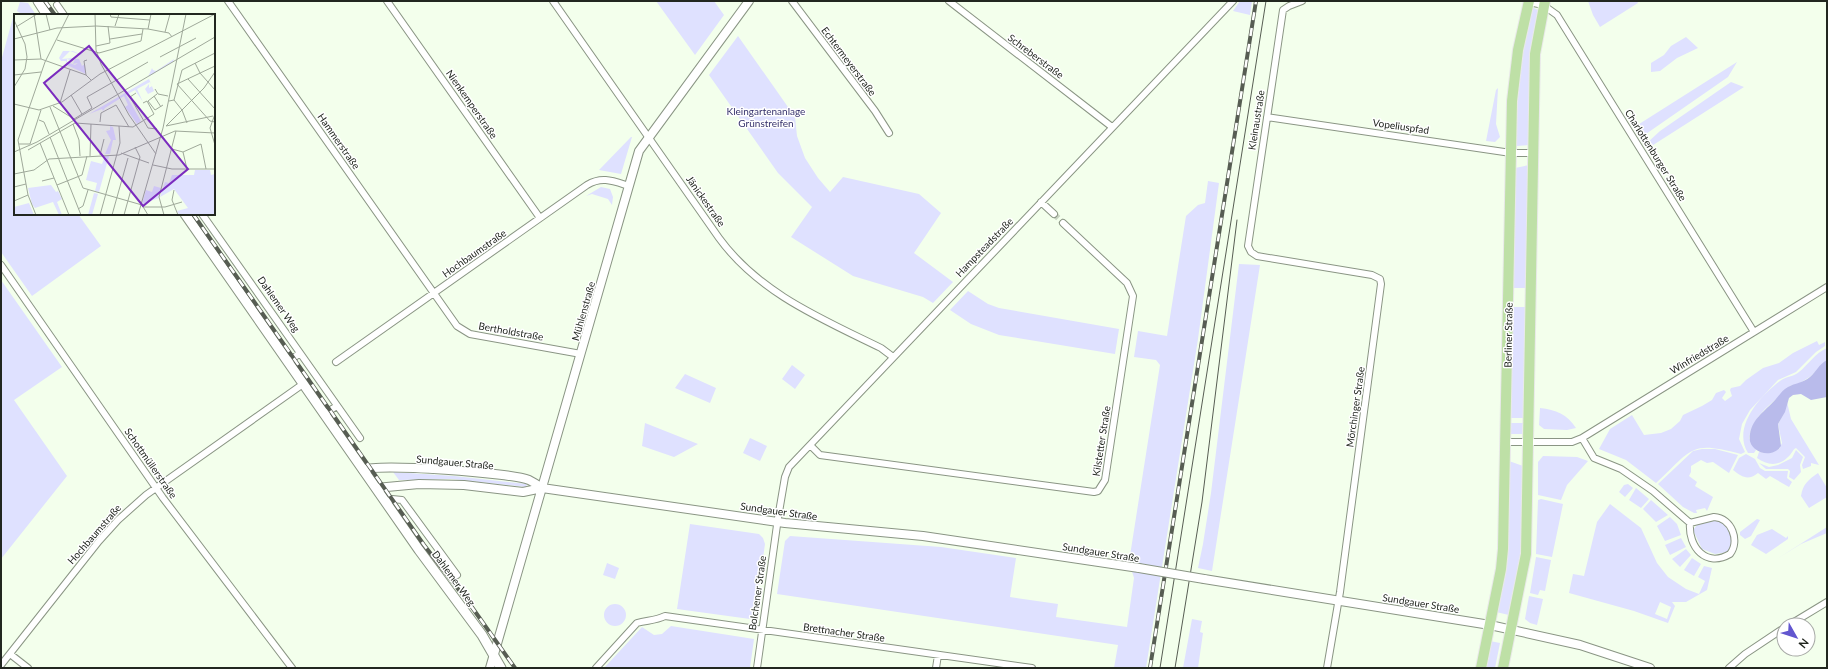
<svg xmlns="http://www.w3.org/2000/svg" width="1828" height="669" viewBox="0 0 1828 669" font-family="Lato,sans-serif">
  <rect width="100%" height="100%" fill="#f3ffec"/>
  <path fill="#dfe1ff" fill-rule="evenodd" d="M656,1H714L724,15L695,55Z
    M1240,1H1252L1250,15L1233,11Z
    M1588,1H1637L1638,3L1600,27L1593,15Z
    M20,2L28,3L36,15H23L17,11Z
    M1532,7L1538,10L1530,53L1529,145L1517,146L1515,144L1516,103L1521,55Z
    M14,14L21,15H15V214H78L101,246L32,296L1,252V61Z
    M738,36L795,117L797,136L805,158L818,178L830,192L843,177L919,194L941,213L914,253L953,282L933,303L923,297L853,276L791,237L812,207L778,173L709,75Z
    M1686,37L1698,48L1677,58L1660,71L1651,72V63L1664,55L1671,46Z
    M1737,62L1728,77L1643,136L1636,126Z
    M1731,82L1744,87L1650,147L1647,143L1660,131Z
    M1498,88L1496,124L1500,137L1495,142L1486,141L1496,90Z
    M631,137H632L621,174L599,170Z
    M1529,165L1526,288H1512L1515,168Z
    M1208,181L1219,183L1198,339L1146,668H1114L1118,645L777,594L785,541L790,536L941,547L1016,558L1010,597L1058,604L1056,617L1127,627L1134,578L1129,562L1160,365L1156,360L1134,357L1138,331L1167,336L1186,216L1198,205L1205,203Z
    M601,187L610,189L613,197L612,205L608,199L592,194L586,196Z
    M1239,264L1260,265L1212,571L1198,568L1203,544L1211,493Z
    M1,280L62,367L14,400L67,476L1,559Z
    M968,291L988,304L999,308L1119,329L1115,354L999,335L971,324L950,310Z
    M1513,307H1526L1523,418H1510Z
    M1817,341L1819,345L1825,342V346L1816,352L1796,372L1778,380L1750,410L1742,424L1739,439L1745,452L1741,454C1689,440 1693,449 1656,483L1626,460L1599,449L1610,429L1632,415L1644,435L1661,433L1671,429L1680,421L1683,415L1702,406L1712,400L1716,393L1724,390L1726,392L1722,398L1725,401L1732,396L1730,390L1731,388L1740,386L1746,380L1763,368L1779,363L1793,353Z
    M1827,348V360L1811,376L1800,383L1790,386L1765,409L1758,417L1751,429L1749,438L1756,450L1754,453H1748C1732,427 1760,396 1780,381C1786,376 1794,377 1799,372C1809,364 1815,353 1827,348Z
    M792,365L805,375L795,389L782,379Z
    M685,374L716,388L710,403L675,388Z
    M1787,402L1791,419L1819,465L1811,463V466L1803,469L1802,465L1805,457L1796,448C1792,450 1792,454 1788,457C1778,467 1767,465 1757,458L1759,452L1770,453L1779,449L1782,443L1778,424L1783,415Z
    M1540,408C1556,410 1567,414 1576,428L1567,430L1544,429L1539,425Z
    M645,423L698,444L674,457L642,446Z
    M1510,423H1523L1522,434H1511L1509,433Z
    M750,438L767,446L760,461L743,453Z
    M1702,449H1715L1738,455L1729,473L1713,462L1707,463L1701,460L1691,466V472L1689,476L1697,482L1695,486L1713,497L1707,511L1705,508L1696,510L1697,513H1694L1683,507L1658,484L1693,451Z
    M1796,450L1803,457L1800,465L1801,472L1794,480L1789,477L1790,471L1788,469H1766L1759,463L1769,467L1778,465L1792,458Z
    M1746,454L1755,459L1760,468L1765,471H1788L1787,478L1792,482L1789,487L1770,476L1766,479L1758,473C1748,481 1742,477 1733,470L1739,458Z
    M1543,456L1577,457L1588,461L1567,485L1561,500L1538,495V462Z
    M1509,461L1523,466L1521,557L1509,615L1496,612Z
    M393,472L454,476L527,484L526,487L452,479L399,480Z
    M1818,473L1827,488V497L1809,508L1801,496C1803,484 1808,480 1818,473Z
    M1628,484L1633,488L1625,497L1619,492L1624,485Z
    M1636,488L1649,499L1641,508L1629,500Z
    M1541,499L1563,504L1552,557L1536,554L1538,500Z
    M1651,500L1668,515L1656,522L1643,509Z
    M1610,504L1641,528L1657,563L1668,577L1686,589L1699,594L1705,581L1698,577L1704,566L1712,568L1707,590L1686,602H1672L1675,606L1668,623L1634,611L1569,593L1573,574L1584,576L1597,522ZM1660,602L1671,607L1667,619L1655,614Z
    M1670,517L1677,524L1681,535L1665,541L1657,526Z
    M1757,519L1760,520L1751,536L1745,539L1740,535V532Z
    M1718,520C1730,526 1737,540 1728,552L1715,554L1702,549L1693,530L1697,525Z
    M690,524L759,534L763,538L765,544L755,614L750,619L677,609Z
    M1827,527V533L1801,544L1772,562Z
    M1772,529L1786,538L1788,536V539L1766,554L1751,545L1757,535Z
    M1681,538L1686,547L1670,555L1665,545Z
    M1686,549L1691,555L1680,567L1672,559Z
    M1536,557L1551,560L1545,591L1540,590L1538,595L1530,593Z
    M1692,558L1701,564L1694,576L1684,570Z
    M607,563L619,568L615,579L603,575Z
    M1529,596L1543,599L1537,625L1530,623L1525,619Z
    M604 615a11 11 0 1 1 22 0a11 11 0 1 1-22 0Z
    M1192,619L1202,621L1200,632L1203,633L1198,668H1183Z
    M671,626L754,639L750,668H604L642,627L654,635L662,634Z
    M1490,641L1500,643L1495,668H1484Z"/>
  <path fill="#b9bbeb" d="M1827,360V397L1811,400L1801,394L1793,395L1789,398L1785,412L1778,424L1781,446C1772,460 1746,452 1750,434C1752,419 1765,411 1775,400C1779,396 1782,390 1788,387C1795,383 1803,383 1810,377C1816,372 1819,364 1827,360Z"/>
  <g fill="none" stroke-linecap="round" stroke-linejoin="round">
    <path stroke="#c9d4c3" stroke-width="6" stroke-dasharray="6 3" stroke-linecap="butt" d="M1054,214L1063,223"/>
    <defs>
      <path id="minor" d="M228,1L457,326L470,334L581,354
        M387,1L540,218
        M553,1L719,238C759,293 822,319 881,348L893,357
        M792,1L875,111L889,133
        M949,1L1112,127
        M1302,1L1289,6L1283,10L1248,246L1251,252L1257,256L1372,275L1380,279L1381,284L1340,592L1327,668
        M1529,2L1543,5L1557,15L1754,332
        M57,5L64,15
        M1267,117L1511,153H1533
        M1041,202L1054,214
        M202,214L360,438
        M1,265L163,498L292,668
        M288,362L300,353
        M336,362L587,185C602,176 613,181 629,186
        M324,414L337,406
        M1582,438L1594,458L1621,469L1653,491L1690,523
        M1505,442H1572L1582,438L1827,287
        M810,445L820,455L1094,492L1098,491L1105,480L1133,296L1127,283L1063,223
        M386,502L392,499L402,500L457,575
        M1714,517C1732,518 1740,541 1730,554C1706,568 1688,547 1690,523Z
        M1789,625L1827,602
        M10,654L28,668
        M1,665L99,541L118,520L146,495L303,384
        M596,668L637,623C647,620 655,621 665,616L1032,668
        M757,668L778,518L785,477L789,467L1233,1
        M936,668L938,655
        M1729,668L1745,654L1784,628"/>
      <path id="tertiary" d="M363,470C379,463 511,473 529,480C533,482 538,485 542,488
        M376,488L419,484L464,485L523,492L542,488L785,523L923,536L1139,568
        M1204,579L1490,625L1580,645L1650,668
        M490,668L639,151L749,1"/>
      <path id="secondary" d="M38,1L47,15
        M185,214L419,550L482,635L501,668"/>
      <path id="primary" d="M1481,668L1501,569L1503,549L1512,101L1518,50L1529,1
        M1503,668L1526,554L1535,54L1545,1"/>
    </defs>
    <use href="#minor" stroke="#8a9584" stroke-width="8"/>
    <use href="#tertiary" stroke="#8a9584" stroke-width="10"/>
    <use href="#secondary" stroke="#8a9584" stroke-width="11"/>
    <use href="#primary" stroke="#e9e9e9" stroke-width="12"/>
    <use href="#minor" stroke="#fff" stroke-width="6"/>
    <use href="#tertiary" stroke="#fff" stroke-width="8"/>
    <use href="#secondary" stroke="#fff" stroke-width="9"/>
    <use href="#primary" stroke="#bee0a6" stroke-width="10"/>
    <path stroke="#575d53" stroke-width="1" d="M1160,668L1266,1
      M1175,668L1202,502L1237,220"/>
    <defs>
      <path id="rail" d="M45,1L55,15
        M193,214L424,545L469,603L515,668
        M1150,668L1256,1"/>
    </defs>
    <use href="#rail" stroke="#575d53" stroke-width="4"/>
    <use href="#rail" stroke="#fff" stroke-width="2.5" stroke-dasharray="8" stroke-linecap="butt"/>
    <defs>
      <path id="tertiary-bridge" d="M1139,568L1204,579"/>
    </defs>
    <use href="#tertiary-bridge" stroke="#8a9584" stroke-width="10" stroke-linecap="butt"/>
    <use href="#tertiary-bridge" stroke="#fff" stroke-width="8"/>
  </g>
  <g text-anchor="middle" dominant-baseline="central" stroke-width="3" stroke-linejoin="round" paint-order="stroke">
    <g font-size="10" fill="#222720" stroke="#fff">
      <text transform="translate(1036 56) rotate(37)">Schreberstraße</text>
      <text transform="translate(849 61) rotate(53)">Echtermeyerstraße</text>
      <text transform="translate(472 104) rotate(55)">Nienkemperstraße</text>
      <text transform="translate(1256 120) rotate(-81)">Kleinaustraße</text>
      <text transform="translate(1401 126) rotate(8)">Vopeliuspfad</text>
      <text transform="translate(339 141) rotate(55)">Hammerstraße</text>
      <text transform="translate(1656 155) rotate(58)">Charlottenburger Straße</text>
      <text transform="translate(706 201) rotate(55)">Jänickestraße</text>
      <text transform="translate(984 247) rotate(-46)">Hampsteadstraße</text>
      <text transform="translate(474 253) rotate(-35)">Hochbaumstraße</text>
      <text transform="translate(279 304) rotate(55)">Dahlemer Weg</text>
      <text transform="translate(583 311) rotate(-74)">Mühlenstraße</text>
      <text transform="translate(511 331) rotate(10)">Bertholdstraße</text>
      <text transform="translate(1508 335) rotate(-89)">Berliner Straße</text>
      <text transform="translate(1699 354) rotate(-31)">Winfriedstraße</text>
      <text transform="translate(1355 407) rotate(-82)">Mörchinger Straße</text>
      <text transform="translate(1101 441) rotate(-81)">Kilstetter Straße</text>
      <text transform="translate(455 462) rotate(5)">Sundgauer Straße</text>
      <text transform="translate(151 463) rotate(55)">Schottmüllerstraße</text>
      <text transform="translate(779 511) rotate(8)">Sundgauer Straße</text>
      <text transform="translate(94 534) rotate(-49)">Hochbaumstraße</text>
      <text transform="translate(1101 552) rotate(9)">Sundgauer Straße</text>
      <text transform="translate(454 578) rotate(54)">Dahlemer Weg</text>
      <text transform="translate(757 593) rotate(-82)">Bolchener Straße</text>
      <text transform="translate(1421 603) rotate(9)">Sundgauer Straße</text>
      <text transform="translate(844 632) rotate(8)">Brettnacher Straße</text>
    </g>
    <g font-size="10" fill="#36326c" stroke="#fff">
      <text x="766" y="111">Kleingartenanlage<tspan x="766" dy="12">Grünstreifen</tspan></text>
    </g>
  </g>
  <g transform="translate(14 14)">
    <rect width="201" height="201" fill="#f3ffec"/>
    <path d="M49,37H59L70,42L56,37L48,45L59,44L58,47L53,45V48L61,51L64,49L59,50L61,45H65L68,52L71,50L72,60L53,51L52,47H47L45,44ZM160,45L159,48L134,63L138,54L135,48L139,56L142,57ZM135,65L140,77L134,80L131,75L135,70V74L138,72L136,68L123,75L129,88L121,76L112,81L127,107L123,110L111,93L114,91L110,82L91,94L89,97L88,95L75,100ZM96,112L99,113L102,126H99L96,140H91L97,126L92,117L96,116ZM91,142H95L85,178L81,177L83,169L72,166L77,147L88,150ZM181,156H196L197,161L201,160V201H165L163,197L174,194L160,175L146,183L151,168L155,169L158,161H180ZM37,171L42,178L44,177L48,185L43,188L48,201H45L39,188L21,194L18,190L14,174ZM140,172L147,174L145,184L128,190L132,176L138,178ZM80,179L84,180L78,201H74ZM15,189L20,201H0V193Z" fill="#dfe1ff"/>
    <path fill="none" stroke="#9fa99a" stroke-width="1" d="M20,0L27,45L72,61L77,66M32,0L36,16M81,0L82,36L87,50L115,101L142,140M96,0L97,3L136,6M0,6L11,30L13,43L11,55L0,73M101,12L105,0M2,13L23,0M134,15L137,0M151,18L156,0M0,25L43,14L82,12L134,15L155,19L158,23M96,25L128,20M43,26L85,39L127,27L129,15M82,32L96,29L94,12M146,43L182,24M0,46L27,45M181,49L186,59L201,76M201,52L163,70L196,107L201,108M0,61L27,58M72,61L70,47L73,46M174,65L201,95M141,75L144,80L154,82M122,79L116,83L134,114L143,115M143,80L134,87L141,96L149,91M57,81L68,100M140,82L147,93M160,86L168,96L173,109M155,87L160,86L168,56L201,39M46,89L56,56M0,90L25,96L48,88L86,60L201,0M39,92L60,105L78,94L73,83L134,48M36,93L69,174L128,191L134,201M201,100L196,114L201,131M199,102L152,112L190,74L201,58M25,106L30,108L35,120M86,108L87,99L102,91L115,113M59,110L65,126L66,142M36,123L67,201M26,129L55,201M5,130H16L27,96M158,135L169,138L187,130L192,155M14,136L61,109L119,113L140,100L133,87L129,89M0,138L23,128L201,23M169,138L173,155M107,139L135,149M86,141L90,125M76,142L77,110M139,151L158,155H201M0,160L20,156L35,145L105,141L161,117L201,119M28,167L40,164M43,171L68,161L73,142M0,173L12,170M160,176L158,186L164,201M0,187L14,181M130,193H151L168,188M64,195L69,192L74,176M22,201L14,181L4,126L31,48L55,0M86,201L106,129L105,112M98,201L114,144M110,201L126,143L121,133M124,201L149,114L172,0M150,201L145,183L162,117"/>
    <path fill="#7b2cbf" fill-opacity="0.15" stroke="#7b2cbf" stroke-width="2" d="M75,32L174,155L129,192L30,69Z"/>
    <rect width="201" height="201" fill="none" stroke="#222720" stroke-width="2"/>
  </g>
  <rect width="1828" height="669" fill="none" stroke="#222720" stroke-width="4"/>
  <g transform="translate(1796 637) rotate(129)"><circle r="19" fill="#ffffff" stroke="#a7a9a6"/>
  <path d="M0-3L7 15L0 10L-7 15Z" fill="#6256cf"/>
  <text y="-6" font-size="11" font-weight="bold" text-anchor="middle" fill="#222720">N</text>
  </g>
</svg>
